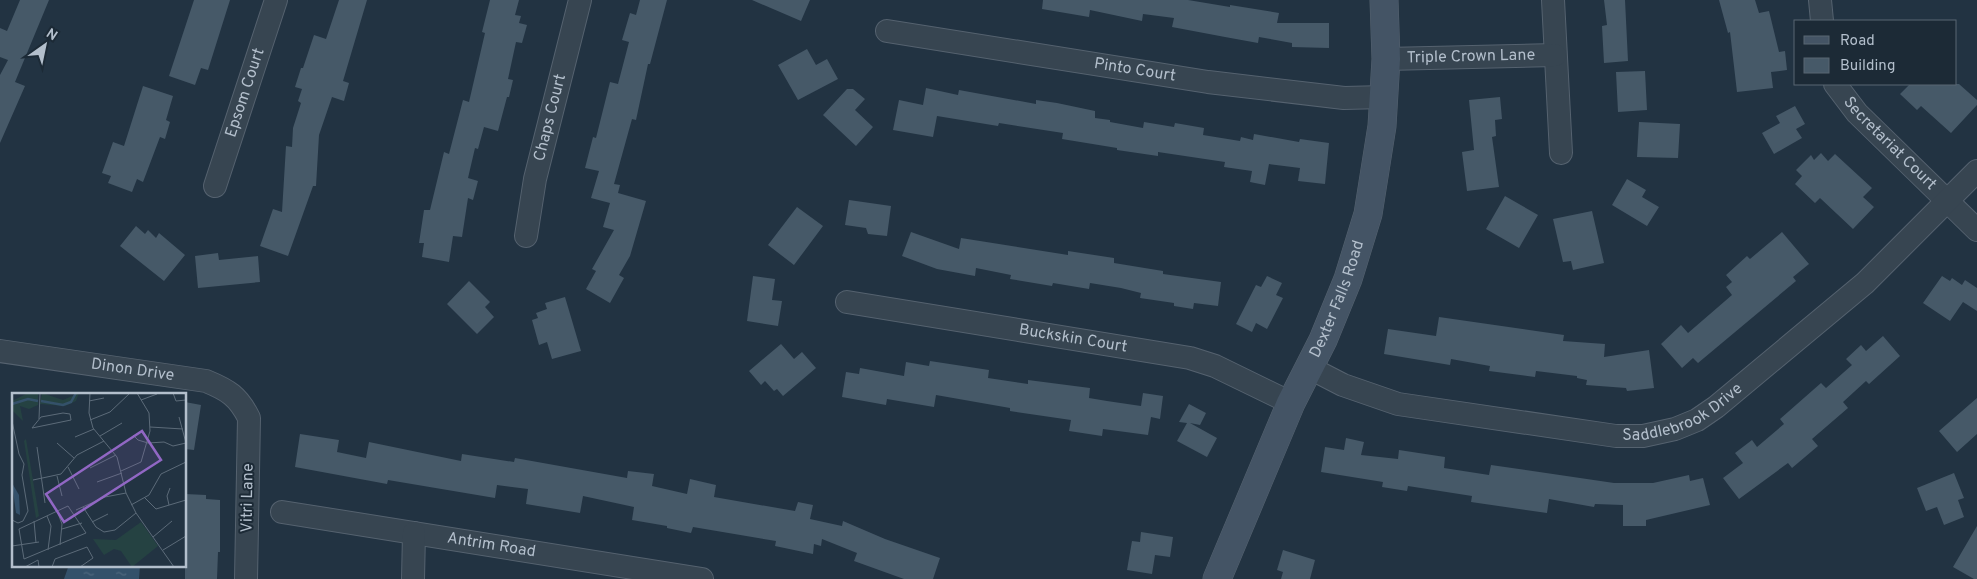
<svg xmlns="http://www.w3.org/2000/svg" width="1977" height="579" viewBox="0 0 1977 579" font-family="Overpass,sans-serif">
  <defs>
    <pattern id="water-ripples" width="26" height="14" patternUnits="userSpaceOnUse" patternTransform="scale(1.25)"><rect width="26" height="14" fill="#34516a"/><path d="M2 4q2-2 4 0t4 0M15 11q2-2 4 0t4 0" fill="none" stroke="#4f687e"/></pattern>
  </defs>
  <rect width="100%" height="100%" fill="#223342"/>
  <path fill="url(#water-ripples)" d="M69,565H140L139,579H64Z"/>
  <path fill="#465968" d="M20,0H49L15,82L25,86L0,143V75L8,60L0,57V28L7,31Z
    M194,0H230L208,70L201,68L195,85L169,76Z
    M339,0H367L343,81L349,83L344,101L332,97L319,135L316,186H313L288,256L260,246L273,209L282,212L286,146L292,147L293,128L301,103L298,101L302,89L295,87L301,68H303L314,35L326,39Z
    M490,0H519L515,15L521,16L519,23L527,25L522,43L516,42L508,79L513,80L509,97H507L498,131L484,127L478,149L475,148L468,178L478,181L473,200L468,198L462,237L453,236L449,262L422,257L424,243H419L424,210H430L444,152L449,154L463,100L469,102L485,33L482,32Z
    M640,0H667L650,64H648L636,120L632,119L614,184L620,185L618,193L646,201L630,256L619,275L624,278L610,303L586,289L596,271L592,269L614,230L603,227L610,203L591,198L599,171L585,168L593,137L596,138L610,82L618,84L629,42L622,40L630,13L636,15Z
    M752,0H810L801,21Z
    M1043,0H1188L1230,7V5L1279,13L1277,23H1329V48L1292,47V43L1259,37L1258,43L1225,37L1172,27L1174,18L1143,14L1142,21L1090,10L1089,17L1042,9Z
    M1604,0H1625L1628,61L1604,63L1602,26L1607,25Z
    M1719,0H1755L1759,13L1769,11L1779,52L1785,51L1787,70L1771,72L1773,88L1737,92L1730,32L1728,33Z
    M807,49L816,65L827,59L838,79L798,100L778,65Z
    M1645,71L1647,110L1618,112L1616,72Z
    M1910,84H1959L1977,100V105L1951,133L1921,106L1917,110L1900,94Z
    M143,86L173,96L166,120L170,122L165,139L160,137L143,182L137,179L132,192L108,183L111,176L102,173L113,142L124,146Z
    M926,88L958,95L959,90L1036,104V100L1057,103L1095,111V118L1110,120V122L1143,128L1144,122L1174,127L1175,123L1204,128L1203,135L1240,141L1241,137L1253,140L1254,134L1299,142L1300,139L1329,143L1325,184L1298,181L1300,168L1269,164L1265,185L1250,182L1252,171L1224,167L1225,162L1158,152V156L1117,150V148L1062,139L1063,133L999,123L998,126L937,116L933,137L893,130L899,100L923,105Z
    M847,89H853L865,99L855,110L873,127L856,146L823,115Z
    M1500,97L1502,119L1495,120L1496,136L1492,137L1499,187L1467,191L1462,152L1474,150L1469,100Z
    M1795,106L1805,124L1796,129L1802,138L1774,154L1762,133L1780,123L1776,116Z
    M1639,122L1680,124L1678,158L1637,157Z
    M1821,153L1828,161L1835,154L1872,188L1863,197L1874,207L1853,229L1820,198L1815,203L1795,184L1802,176L1796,170L1811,155L1814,160Z
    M1627,179L1646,190L1642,197L1659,207L1647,226L1612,205Z
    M1505,196L1538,215L1519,248L1486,229Z
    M849,200L891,206L887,236L868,234L866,228L845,225Z
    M797,207L823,226L794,265L768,245Z
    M1592,211L1604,263L1573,270L1571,261L1563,262L1553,219Z
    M136,226L145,234L148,230L156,238L159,233L185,255L164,281L120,246Z
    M911,232L959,249L961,238L1068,255V251L1114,258V263L1163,271V274L1221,282L1218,306L1194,303L1193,309L1174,306V303L1140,298L1141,293L1121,288L1090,283L1089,289L1053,283L1052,286L1010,279L1011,275L976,268L975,276L937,269L902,256Z
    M1782,232L1809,264L1793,277L1796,281L1698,363L1693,358L1682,368L1661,344L1681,325L1688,333L1732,295L1726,287L1732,282L1726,275L1747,256L1750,259Z
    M218,253L219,260L258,256L260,282L198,288L195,256Z
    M753,276L775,279L772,300L782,301L778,326L747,321Z
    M1267,276L1282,283L1276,295L1283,298L1267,329L1256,323L1252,332L1236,324L1256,285L1261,287Z
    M1942,276L1950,281L1952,278L1962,285L1965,280L1977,288V311L1963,302L1950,321L1923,303Z
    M469,281L490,302L485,307L494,317L477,334L447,304Z
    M565,297L581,351L552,359L547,342L539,345L532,320L538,318L536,313L547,309L545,303Z
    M1439,317L1564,335L1563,341L1605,344L1604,357L1649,350L1654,388L1627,391L1626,388L1586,385L1587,380L1577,378V376L1536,371L1535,377L1489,371L1490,366L1451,359L1450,365L1384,354L1388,329L1436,336Z
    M1883,336L1900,356L1869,384L1866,381L1843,402L1848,408L1812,439L1818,446L1792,468L1788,463L1739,499L1723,478L1743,463L1735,453L1752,440L1757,447L1784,424L1780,419L1821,383L1826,388L1852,365L1846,359L1861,345L1866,351Z
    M781,344L794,359L802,352L816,368L783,396L777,389L774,391L765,381L761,385L749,371Z
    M930,361L989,370L988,378L1028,384V380L1090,388L1089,398L1107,401L1141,406L1143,393L1163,396L1160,419L1151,417L1148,435L1103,429L1102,436L1069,431L1071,420L1010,411V408L936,395L934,407L887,399L886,405L842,397L846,372L859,374L860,368L904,376L906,362L929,366Z
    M1977,398V434L1957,452L1939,431Z
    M185,402L201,405L194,450L185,449Z
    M1189,404L1206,413L1200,425L1190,423L1217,438L1207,457L1177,441L1187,423L1179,422Z
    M300,434L339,440L337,452L366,458L369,442L461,461L462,454L514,462L515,458L627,478L628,471L654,474L652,486L687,494L690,479L716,485L714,497L795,511L798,502L813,505L810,519L842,526L843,521L885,539L940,558L933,579H904L854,561L857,553L822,539L821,546L814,544L813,554L775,546L776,541L693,527L691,533L667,528V526L632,520L634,507L583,496L580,513L526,504L528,489L497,485L495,498L388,480L387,484L295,467Z
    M1346,438L1364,442L1361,455L1398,459L1399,450L1445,457L1444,468L1489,475L1491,465L1614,483H1653L1689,475L1690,481L1703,478L1710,505L1646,520V526H1623V505L1595,504L1594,507L1549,499L1547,513L1471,502L1472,496L1408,486L1407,491L1382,487L1383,482L1321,472L1325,447L1344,450Z
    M1954,473L1964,498L1958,500L1964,517L1944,525L1937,507L1926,511L1917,488Z
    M185,494L206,495V499L220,500V552H218L217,579H185Z
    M1977,526V579H1974L1953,567Z
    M1141,532L1173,537L1170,557L1155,555L1152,574L1127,570L1132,541L1140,542Z
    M1283,550L1315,560L1310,579H1281L1283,572L1277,570Z"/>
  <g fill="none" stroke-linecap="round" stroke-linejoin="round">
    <defs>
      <g id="street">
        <path d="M1553,0L1561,153"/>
        <path d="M1820,0L1822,21"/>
        <path id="s1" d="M887,31L1208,82L1344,98L1384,97"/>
        <path id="s2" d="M1386,59L1555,55"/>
        <path id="s3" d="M1835,84L1857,113L1977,230"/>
        <path id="s4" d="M215,186L276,0"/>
        <path id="s5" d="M526,236L535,179L580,0"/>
        <path id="s6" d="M847,302L1190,358L1215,366L1291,403"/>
        <path id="s7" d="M0,351L206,381C228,390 238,396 249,418L246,579"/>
        <path id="s8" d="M1310,368L1343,385L1398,404L1616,436H1643L1675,429L1697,420L1716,407L1865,283L1977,171"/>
        <path id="s9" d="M282,512L702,579"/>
        <path d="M413,579L414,533"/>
      </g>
      <g id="secondary">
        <path id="s10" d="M1217,579L1291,403L1323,340L1348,279L1368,214L1382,126L1386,59L1384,0"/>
      </g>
    </defs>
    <use href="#street" stroke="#55626f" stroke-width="24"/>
    <use href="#secondary" stroke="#55626f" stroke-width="29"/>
    <use href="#street" stroke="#374551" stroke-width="22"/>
    <use href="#secondary" stroke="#445465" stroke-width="28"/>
  </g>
  <g text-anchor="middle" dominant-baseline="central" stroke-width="4" stroke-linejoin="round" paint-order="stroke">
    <g font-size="16" fill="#b3bfcc" stroke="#1c2a36">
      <text stroke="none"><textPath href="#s2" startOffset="85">Triple Crown Lane</textPath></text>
      <text stroke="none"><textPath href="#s1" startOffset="251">Pinto Court</textPath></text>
      <text stroke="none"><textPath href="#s4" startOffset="98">Epsom Court</textPath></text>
      <text stroke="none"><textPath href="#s5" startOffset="121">Chaps Court</textPath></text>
      <text stroke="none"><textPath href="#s3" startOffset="81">Secretariat Court</textPath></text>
      <text stroke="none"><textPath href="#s10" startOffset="305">Dexter Falls Road</textPath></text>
      <text stroke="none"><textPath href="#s6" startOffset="229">Buckskin Court</textPath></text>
      <text stroke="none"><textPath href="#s7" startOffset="134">Dinon Drive</textPath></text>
      <text stroke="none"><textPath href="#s8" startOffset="388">Saddlebrook Drive</textPath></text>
      <text transform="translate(248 498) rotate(-89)">Vitri Lane</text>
      <text stroke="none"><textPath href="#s9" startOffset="212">Antrim Road</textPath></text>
    </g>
  </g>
  <g transform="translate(12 393)">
    <rect width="174" height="174" fill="#223342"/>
    <path d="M16,0H26V12L17,16L8,13L11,28L0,17V8ZM30,0L51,7L67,0L64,8L53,13L28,11ZM14,46L27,123L24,125L12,48Z" fill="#254242"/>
    <path d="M129,129L146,153L120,174L109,158L102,156L92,162L81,146L104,147Z" fill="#254242"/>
    <path d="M0,90L7,102L8,122L4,120Z" fill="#34516a"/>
    <path fill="none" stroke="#34516a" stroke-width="2.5" d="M29,8L51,12L59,9L64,0M0,11L16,6L26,8"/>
    <path fill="none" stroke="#5c6b79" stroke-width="1" d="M78,0L77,20L81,35L105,64L114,100L124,120L162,174M161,0L164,8L174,7M129,7L145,1M77,8L92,5M51,20L58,21L59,27L20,35L29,24ZM167,24L174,50M27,26L28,0M78,27L98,19L118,0M0,28L7,61L12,71L10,82L16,118L11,128L6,130L0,127M138,34L171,36M121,42L126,47L136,50L152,49L161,53L174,50M88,43L110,30M63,44L82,36M45,50L62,65M25,54L33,110M56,74L67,96M78,75L104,62M109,78L129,69L138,38L137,20L125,0M45,83L50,103M21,87L49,81L65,62L92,48M85,89L110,80M133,105L144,116L174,107M119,112L137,102L149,81L174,69M157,112L155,103L158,95M56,113L74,140L12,166L7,136ZM71,114L84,134L92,139L103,137L124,120M64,117L93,104L114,100M45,118L50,131L48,152M35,123L39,133L36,157M22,128L24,150M80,129L96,121M50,136L70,130M141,144L160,128M0,153L27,149M151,157L174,143M13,174L26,167L27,174M40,174L43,166L75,154L81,165L68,174"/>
    <path fill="#9167c4" fill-opacity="0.15" stroke="#9167c4" stroke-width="2.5" d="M130,38L149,67L52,129L34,101Z"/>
    <rect width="174" height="174" fill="none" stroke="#b3bfcc" stroke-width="2.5"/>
  </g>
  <rect x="1794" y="20" width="162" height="65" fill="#1c2a36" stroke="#586672"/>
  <rect x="1804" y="36" width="25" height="8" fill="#445465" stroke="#586672"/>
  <text x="1840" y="45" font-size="15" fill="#b3bfcc">Road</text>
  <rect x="1804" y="58" width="25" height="15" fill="#465968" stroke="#586672"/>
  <text x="1840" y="70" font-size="15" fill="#b3bfcc">Building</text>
  <g transform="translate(45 45) rotate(33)" stroke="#1c2a36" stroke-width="4" paint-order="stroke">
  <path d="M0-4L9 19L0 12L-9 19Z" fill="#b3bfcc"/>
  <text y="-8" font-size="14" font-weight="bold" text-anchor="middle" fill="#b3bfcc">N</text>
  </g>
</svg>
